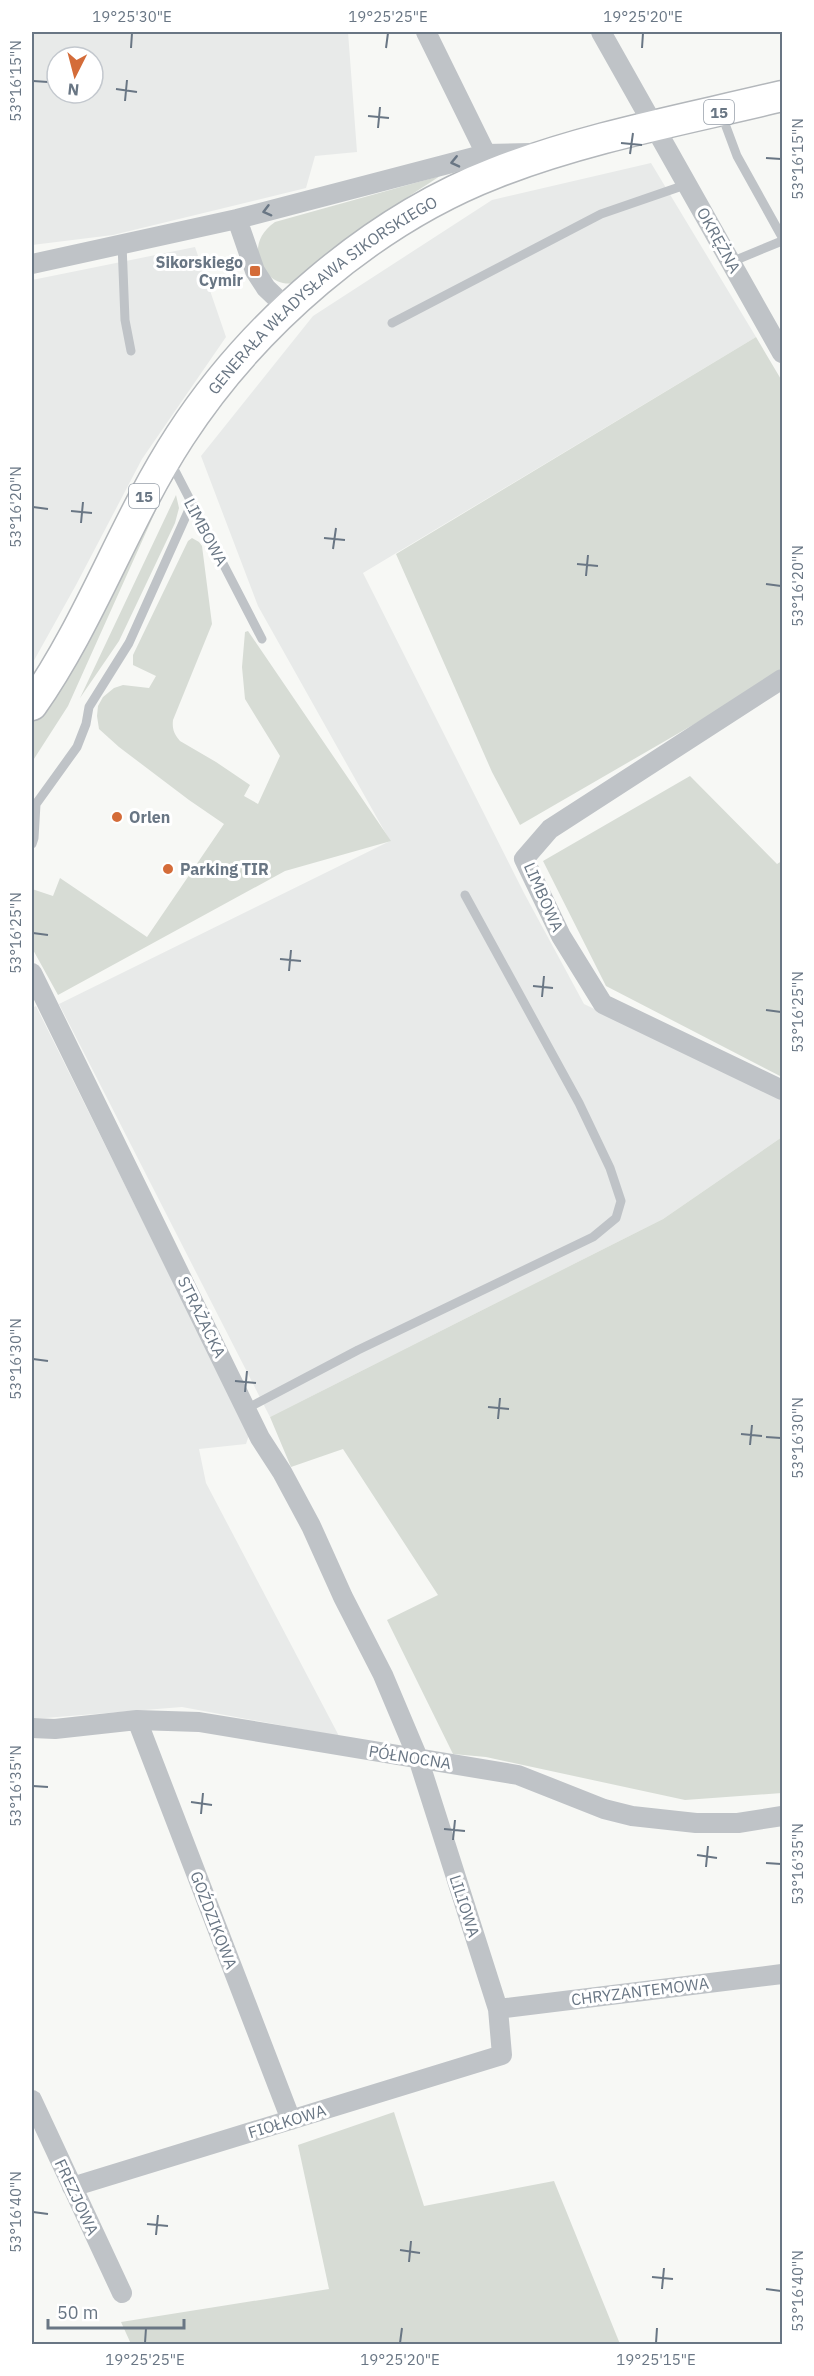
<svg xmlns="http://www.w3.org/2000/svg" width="814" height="2376" viewBox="0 0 814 2376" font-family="'IBM Plex Sans',sans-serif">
  <rect width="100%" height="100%" fill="#f7f8f5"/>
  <path fill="#e8eae9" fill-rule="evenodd" d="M32,32H348L357,152L315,156L306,188L113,235L32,245ZM57,57H93V93H57Z
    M651,163L756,337L363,573L524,893L584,1004L782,1100V1137L663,1219L270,1417L59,1004L390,841L258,606L201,456L313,316L492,200Z
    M195,247L226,337L142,459L76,585L32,664V280Z
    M36,1006L249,1435L246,1444L199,1449L206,1483L339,1736L182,1707L32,1719V1008Z"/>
  <path fill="#d7dcd5" d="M440,176C413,194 385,211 360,230C344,242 329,256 314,269C310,272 305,278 300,281C270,295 237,248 275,222Z
    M756,337L782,381V668L748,693L520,825L492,772L396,554Z
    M165,490L68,706L32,762V724Z
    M176,495L179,508L175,523L119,641L80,698Z
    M192,538L199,542L202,546L212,624L173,720C172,729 174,734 180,741L216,762L250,785L244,796L258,804L280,756L245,699L242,667L245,632L248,631L391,841L285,871L58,995L32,948V889L53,896L60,878L147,937L224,824L189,800L119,747L99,729L97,716L98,706L103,697L114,688L123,685L149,688L156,676L133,665V655L188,541Z
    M690,776L777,864L782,861V1077L606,986L543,861Z
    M782,1137V1793L685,1800L486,1757L453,1754L387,1620L438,1595L343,1449L291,1467L270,1417L663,1219Z
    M394,2112L424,2206L554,2181L620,2344H131L121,2322L329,2289L298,2145Z"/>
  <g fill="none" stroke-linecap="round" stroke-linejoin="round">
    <defs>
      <g id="primary">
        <path id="s1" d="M32,705C91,621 124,522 180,436C252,325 371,221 495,173C587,137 687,119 782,96"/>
      </g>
    </defs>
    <use href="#primary" stroke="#b3b7bb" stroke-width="33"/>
    <path stroke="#bfc3c7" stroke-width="9" d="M721,113L737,156L782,237
      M122,244L125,320L131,351
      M731,262L782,241
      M392,323L601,214L688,184
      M171,463L262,639
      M32,844L34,838L36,804L77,747L86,724L89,707L129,643L191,505
      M246,1409L358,1350L593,1237L616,1218L621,1201L610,1168L579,1103L465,895"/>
    <path stroke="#bfc3c7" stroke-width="20" d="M426,32L486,154
      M601,32L782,353
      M237,219L255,271L266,288L288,309
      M32,264L237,219L486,154L531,153
      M782,679L550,829L524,859L561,936L603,1004L782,1090
      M32,973L260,1438L282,1472L311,1526L343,1597L383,1675L418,1758L498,2009L502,2055L72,2187
      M137,1720L291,2120
      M32,1728L55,1729L137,1720L199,1722L518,1775L604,1809L632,1816L696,1823H738L782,1816
      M498,2009L782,1974
      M32,2100L122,2293"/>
    <use href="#primary" stroke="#fff" stroke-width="30"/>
  </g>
  <defs><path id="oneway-chevron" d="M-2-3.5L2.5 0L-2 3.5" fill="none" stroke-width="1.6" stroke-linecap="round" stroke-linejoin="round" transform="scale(1.5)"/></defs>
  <g stroke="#697684">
    <use href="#oneway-chevron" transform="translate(455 162) rotate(167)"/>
    <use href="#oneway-chevron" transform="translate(267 211) rotate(165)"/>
  </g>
  <path fill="none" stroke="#697684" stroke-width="2" d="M131,48L132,33M386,48L388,33M642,48L643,33M33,81L48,82M116,89L137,92M125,101L127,80M368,116L389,118M378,128L380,107M621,143L642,145M630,154L633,133M766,158L781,159M33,507L48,509M71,511L92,513M81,523L83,502M324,538L345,540M333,549L336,528M577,564L598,566M586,576L588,555M766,584L781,586M33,933L48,935M280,959L301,961M289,971L291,950M533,986L553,988M542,997L544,976M766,1010L781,1012M33,1359L48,1361M235,1381L256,1383M245,1392L247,1371M488,1407L509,1409M498,1419L500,1398M741,1434L762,1436M766,1437L781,1438M750,1445L752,1425M33,1786L48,1787M191,1802L212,1805M201,1814L203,1793M444,1829L465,1831M453,1840L455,1820M697,1855L717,1858M766,1863L781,1864M706,1867L708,1846M33,2212L48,2214M147,2224L168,2226M156,2235L158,2215M400,2250L420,2253M409,2262L411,2241M652,2277L673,2279M662,2289L664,2268M766,2289L781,2291M145,2343L146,2328M400,2343L402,2328M656,2343L657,2328"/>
  <g fill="#d46c39" stroke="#fff" stroke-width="2">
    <rect x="249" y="265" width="12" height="12" rx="3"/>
    <circle cx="117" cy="817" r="6"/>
    <circle cx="168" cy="869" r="6"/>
  </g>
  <g text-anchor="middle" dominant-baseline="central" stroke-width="6" stroke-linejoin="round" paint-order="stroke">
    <g fill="#fff" stroke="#969fa9" stroke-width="1.5">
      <rect x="704" y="100" width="30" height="24" rx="4.5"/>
      <rect x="129" y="484" width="30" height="24" rx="4.5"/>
    </g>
    <g font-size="15" font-weight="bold" fill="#697684">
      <text x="719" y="112">15</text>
      <text x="144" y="496">15</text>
    </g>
    <g font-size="16" fill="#697684" stroke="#fff">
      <text transform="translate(719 240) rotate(61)">OKRĘŻNA</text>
      <text stroke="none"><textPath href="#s1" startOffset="510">GENERAŁA WŁADYSŁAWA SIKORSKIEGO</textPath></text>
      <text transform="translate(206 532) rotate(62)">LIMBOWA</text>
      <text transform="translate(544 897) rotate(66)">LIMBOWA</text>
      <text transform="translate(202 1317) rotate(64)">STRAŻACKA</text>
      <text transform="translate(410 1757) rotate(9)">PÓŁNOCNA</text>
      <text transform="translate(465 1906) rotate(72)">LILIOWA</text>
      <text transform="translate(214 1920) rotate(69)">GOŹDZIKOWA</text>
      <text transform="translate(640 1991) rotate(-7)">CHRYZANTEMOWA</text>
      <text transform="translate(287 2121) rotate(-17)">FIOŁKOWA</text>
      <text transform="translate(77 2197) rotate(65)">FREZJOWA</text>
    </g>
    <g font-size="16" font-weight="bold" fill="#697684" stroke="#fff" text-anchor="start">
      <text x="243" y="262" text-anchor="end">Sikorskiego<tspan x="243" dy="18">Cymir</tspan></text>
      <text x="129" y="817">Orlen</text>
      <text x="180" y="869">Parking TIR</text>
    </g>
  </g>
  <rect width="814" height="2376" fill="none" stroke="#ffffff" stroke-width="66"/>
  <g transform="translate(75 75) rotate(186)"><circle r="28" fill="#ffffff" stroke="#c3c8ce" stroke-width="1.5"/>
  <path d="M0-4.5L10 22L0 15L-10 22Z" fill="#d46c39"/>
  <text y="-9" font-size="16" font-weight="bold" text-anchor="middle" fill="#697684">N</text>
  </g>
  <path d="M48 2319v9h136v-9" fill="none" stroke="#697684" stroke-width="3"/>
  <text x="57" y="2319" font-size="18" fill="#697684" stroke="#ffffff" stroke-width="4.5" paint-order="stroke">50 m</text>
  <rect x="33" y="33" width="748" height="2310" fill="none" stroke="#697684" stroke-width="2"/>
  <g font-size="15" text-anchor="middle" fill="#697684">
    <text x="132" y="22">19°25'30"E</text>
    <text x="388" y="22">19°25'25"E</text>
    <text x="643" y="22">19°25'20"E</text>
    <text transform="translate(16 81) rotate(-90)" y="5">53°16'15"N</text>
    <text transform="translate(798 159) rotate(-90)" y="5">53°16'15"N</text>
    <text transform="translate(16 507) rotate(-90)" y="5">53°16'20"N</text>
    <text transform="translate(798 586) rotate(-90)" y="5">53°16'20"N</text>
    <text transform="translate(16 933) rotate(-90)" y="5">53°16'25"N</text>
    <text transform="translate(798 1012) rotate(-90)" y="5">53°16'25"N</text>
    <text transform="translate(16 1359) rotate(-90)" y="5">53°16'30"N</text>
    <text transform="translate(798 1438) rotate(-90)" y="5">53°16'30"N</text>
    <text transform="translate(16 1786) rotate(-90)" y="5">53°16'35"N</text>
    <text transform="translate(798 1864) rotate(-90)" y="5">53°16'35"N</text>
    <text transform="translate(16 2212) rotate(-90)" y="5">53°16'40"N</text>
    <text transform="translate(798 2291) rotate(-90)" y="5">53°16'40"N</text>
    <text x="145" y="2365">19°25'25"E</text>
    <text x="400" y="2365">19°25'20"E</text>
    <text x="656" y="2365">19°25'15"E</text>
  </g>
</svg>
